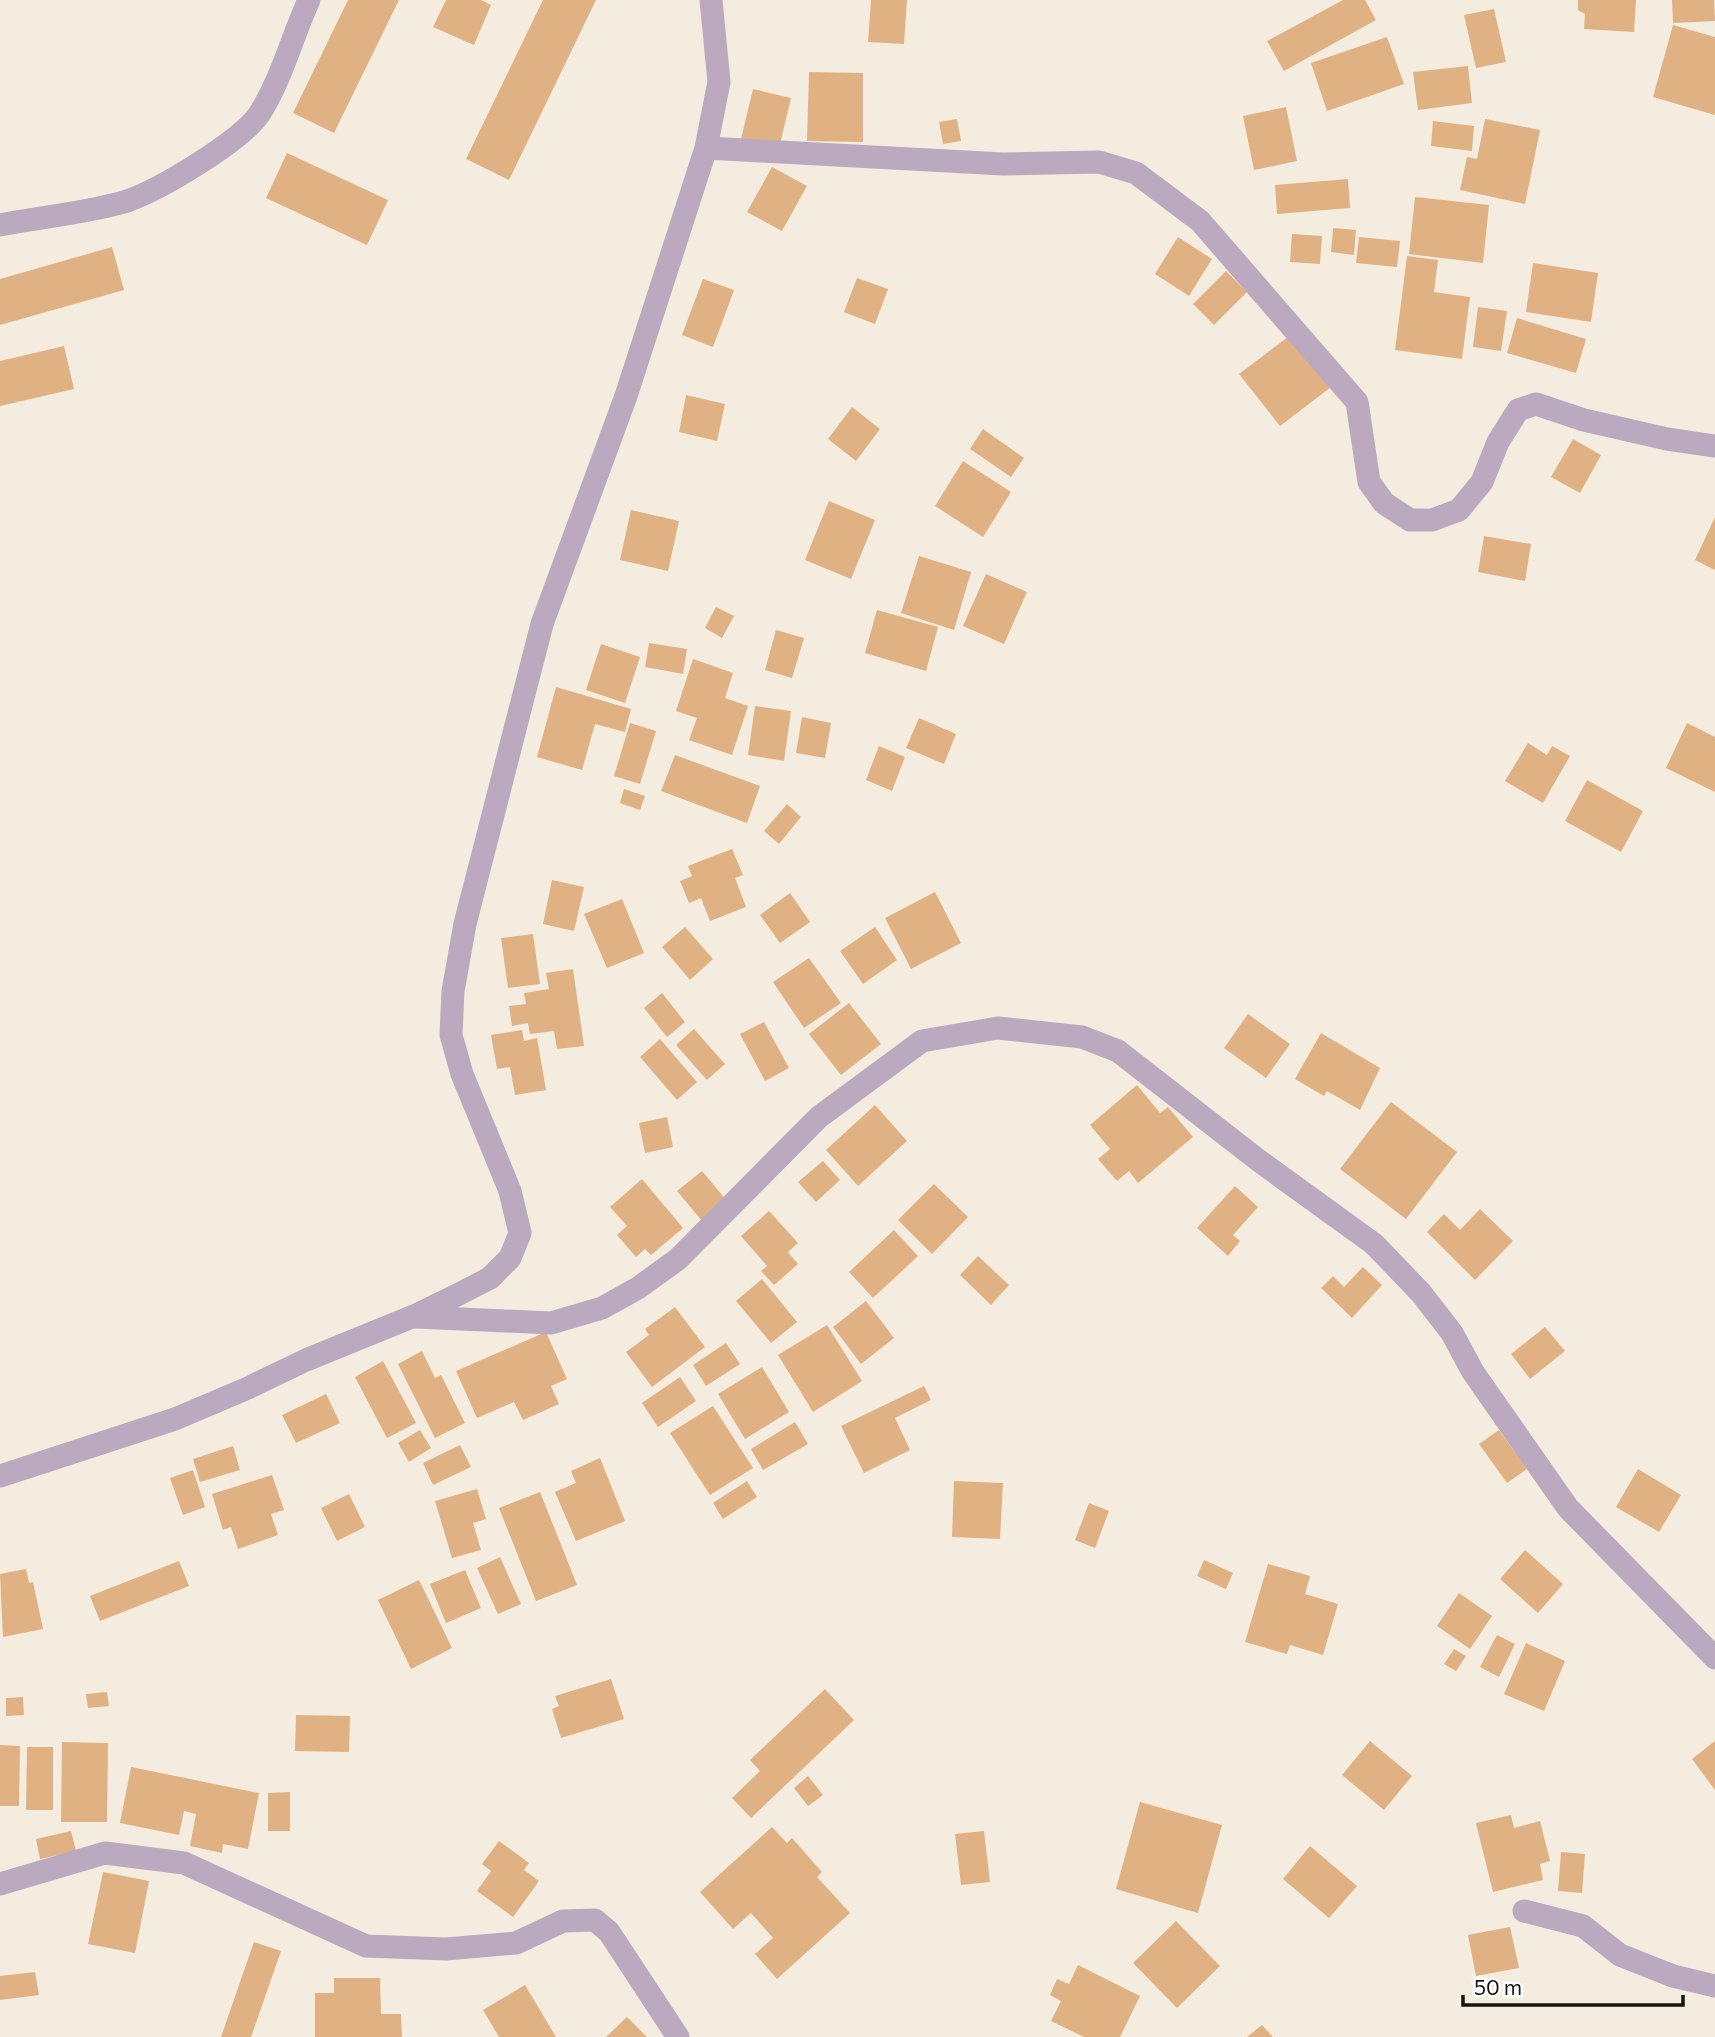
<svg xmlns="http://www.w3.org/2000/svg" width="1715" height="2037" viewBox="0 0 1715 2037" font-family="Commissioner,sans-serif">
  <rect width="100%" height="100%" fill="#f4ecde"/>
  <path fill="#e0b283" d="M348,0H399L334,133L293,113Z
    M446,0H481L491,5L474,45L433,27Z
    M543,0H596L509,180L466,159Z
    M871,0H907L904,44L868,42Z
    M1343,0H1365L1376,20L1284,71L1267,41Z
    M1578,0H1636L1634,32L1584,29L1585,14L1578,10Z
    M1672,0H1714L1715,21L1673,23Z
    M1494,9L1506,62L1476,68L1464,15Z
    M1673,25L1715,37V115L1653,97Z
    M1387,37L1404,84L1327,111L1311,63Z
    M1468,66L1472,103L1418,110L1413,72Z
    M809,72L863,73V142L807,141Z
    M753,89L791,98L779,148L741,139Z
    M1286,107L1297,161L1254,170L1243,116Z
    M957,119L961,141L943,144L939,122Z
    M1485,119L1540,130L1525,204L1460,190L1467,157L1477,159Z
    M1433,121L1474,126L1472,151L1431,146Z
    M287,153L388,200L367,245L266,198Z
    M772,167L807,186L782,231L747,212Z
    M1348,179L1350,208L1277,214L1275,185Z
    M1415,197L1489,205L1483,263L1409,254Z
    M1333,228L1356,230L1354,255L1331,252Z
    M1292,234L1322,236L1320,264L1290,262Z
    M1178,237L1212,259L1189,296L1155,274Z
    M1359,237L1400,241L1397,267L1356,263Z
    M112,247L124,290L0,325V279Z
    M1407,256L1438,260L1434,292L1470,297L1462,359L1395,350Z
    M1533,263L1598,273L1591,322L1526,312Z
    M1226,271L1247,292L1214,325L1193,304Z
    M857,278L888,289L875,324L844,312Z
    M703,279L734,290L713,347L682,335Z
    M1478,307L1507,311L1501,351L1473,347Z
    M1517,318L1586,339L1576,373L1507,353Z
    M1288,337L1335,384L1280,426L1239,374Z
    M64,346L74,389L0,406V361Z
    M686,395L725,404L717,441L679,432Z
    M852,407L880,429L856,461L828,439Z
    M983,429L1024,458L1011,477L970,449Z
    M1573,439L1601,455L1580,493L1551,477Z
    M963,461L1011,492L983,537L935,506Z
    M829,501L875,520L851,579L805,560Z
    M631,510L679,521L668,571L620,560Z
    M1715,517V570L1695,560Z
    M1484,536L1531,544L1525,581L1478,572Z
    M919,556L971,572L954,630L901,613Z
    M986,574L1027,592L1004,644L963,626Z
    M716,607L734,616L722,638L705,628Z
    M877,610L938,627L926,671L865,653Z
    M776,630L804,638L792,678L765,670Z
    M649,643L687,649L683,674L645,667Z
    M601,644L640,657L625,703L586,690Z
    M693,659L733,673L725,698L748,706L732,755L689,740L697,718L676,711Z
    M556,687L631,709L625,732L595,724L582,770L537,757Z
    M755,706L791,711L784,761L748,755Z
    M802,717L831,723L825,758L796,753Z
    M919,718L956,734L944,764L906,748Z
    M630,723L656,731L640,784L614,776Z
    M1687,723L1715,737V792L1666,768Z
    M1528,743L1547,755L1552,746L1570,756L1543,803L1505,781Z
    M879,746L905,757L892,791L866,780Z
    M675,755L760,786L747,823L661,791Z
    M1587,780L1643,811L1621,852L1565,821Z
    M624,789L645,796L640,810L620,803Z
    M787,804L801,817L779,844L764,831Z
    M732,849L743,875L735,878L746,907L710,921L701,898L689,903L680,881L692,876L688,866Z
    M552,880L584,887L574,931L543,924Z
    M935,892L961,943L911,969L885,918Z
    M790,893L810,922L780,943L760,915Z
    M622,899L644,953L607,968L584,914Z
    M685,927L713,959L690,980L662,947Z
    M875,927L897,960L863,984L840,951Z
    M533,934L540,984L508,988L501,938Z
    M809,958L841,1003L804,1028L773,982Z
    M573,969L584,1046L557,1049L554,1031L530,1034L528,1023L512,1026L509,1006L526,1004L524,993L549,989L546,973Z
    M662,993L685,1022L667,1037L644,1008Z
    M849,1003L881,1044L841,1075L809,1034Z
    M1248,1014L1290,1044L1266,1078L1224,1048Z
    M764,1022L789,1068L765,1081L740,1034Z
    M694,1029L725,1064L707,1080L676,1045Z
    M522,1030L524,1041L537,1038L546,1090L515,1095L510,1067L497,1069L491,1035Z
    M1321,1033L1380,1068L1360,1110L1327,1091L1324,1096L1295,1079Z
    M660,1039L697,1082L677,1100L640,1057Z
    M1137,1085L1160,1113L1168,1107L1193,1137L1138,1183L1129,1171L1117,1181L1098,1159L1110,1149L1090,1125Z
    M1391,1102L1457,1152L1406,1219L1340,1169Z
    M875,1105L907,1141L858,1186L826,1150Z
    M667,1117L673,1147L645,1153L639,1123Z
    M823,1161L840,1180L816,1202L798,1182Z
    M702,1171L727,1201L702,1221L677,1191Z
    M642,1179L683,1228L651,1255L645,1249L636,1257L617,1235L627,1226L610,1207Z
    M934,1184L968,1217L932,1254L898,1220Z
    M1235,1186L1258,1207L1233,1235L1240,1241L1228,1256L1197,1228Z
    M1480,1209L1513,1241L1475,1280L1427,1232L1444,1214L1460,1230Z
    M769,1211L798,1243L788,1252L798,1264L774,1285L761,1271L767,1266L741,1236Z
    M894,1230L918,1256L873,1298L849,1272Z
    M978,1256L1009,1285L991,1305L960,1275Z
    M1363,1267L1382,1285L1352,1318L1321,1288L1333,1276L1344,1287Z
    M762,1279L797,1322L771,1343L736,1301Z
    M866,1301L894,1338L861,1364L833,1327Z
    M675,1307L705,1347L652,1387L626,1352L649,1335L645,1329Z
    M827,1325L862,1381L813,1412L778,1355Z
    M1545,1327L1565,1351L1530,1379L1511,1354Z
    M546,1332L567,1379L551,1386L559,1404L523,1420L514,1402L477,1418L456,1371Z
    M726,1343L740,1364L706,1386L693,1365Z
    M422,1351L435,1378L441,1375L465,1423L435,1438L398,1364Z
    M383,1361L416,1423L387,1438L355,1377Z
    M762,1367L789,1412L745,1439L718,1394Z
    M680,1377L696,1401L658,1427L642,1403Z
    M924,1386L931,1400L895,1418L910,1450L864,1473L841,1426Z
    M326,1394L340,1423L296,1443L282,1415Z
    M713,1406L753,1468L710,1495L670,1433Z
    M795,1422L808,1444L763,1470L751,1449Z
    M420,1430L431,1448L409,1462L398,1443Z
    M1499,1430L1527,1469L1507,1483L1479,1444Z
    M460,1445L471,1467L433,1485L423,1463Z
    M233,1446L240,1470L200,1482L193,1459Z
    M600,1458L625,1521L576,1541L555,1492L576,1483L571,1471Z
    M1638,1469L1681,1495L1659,1532L1616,1507Z
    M193,1470L205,1507L183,1515L170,1478Z
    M272,1475L284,1510L271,1514L278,1535L238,1549L231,1527L223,1530L212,1494Z
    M747,1481L757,1497L723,1519L713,1503Z
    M954,1481L1003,1483L1000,1539L952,1537Z
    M477,1489L486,1519L473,1523L481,1550L452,1558L435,1501Z
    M540,1492L577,1585L536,1601L499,1508Z
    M349,1494L365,1527L337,1541L321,1508Z
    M1089,1503L1109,1511L1095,1548L1075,1540Z
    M1525,1550L1563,1584L1538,1613L1500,1579Z
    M500,1557L521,1604L498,1614L477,1568Z
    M1204,1560L1233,1573L1226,1589L1197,1576Z
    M179,1561L189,1586L100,1621L90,1596Z
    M1268,1564L1310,1576L1305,1594L1338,1604L1323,1655L1290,1645L1287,1654L1245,1642Z
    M26,1569L29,1583L33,1582L43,1629L3,1637L0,1574Z
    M465,1570L481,1608L446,1623L430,1584Z
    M419,1580L452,1648L411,1669L378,1600Z
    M1459,1593L1492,1616L1470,1649L1437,1626Z
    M1497,1635L1515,1644L1499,1677L1480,1667Z
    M1526,1643L1565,1661L1544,1711L1504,1694Z
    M1454,1649L1466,1656L1456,1671L1444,1664Z
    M611,1679L624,1719L561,1738L552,1709L559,1706L555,1696Z
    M825,1689L854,1720L751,1818L732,1798L760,1771L750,1760Z
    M107,1692L109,1706L88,1708L86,1694Z
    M23,1697L24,1715L6,1716V1698Z
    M296,1715L350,1716L349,1752L295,1751Z
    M1370,1741L1412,1776L1384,1810L1342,1775Z
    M1715,1741V1790L1692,1759Z
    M62,1742L108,1743L107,1822H61Z
    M0,1745L20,1746L19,1806H0Z
    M27,1747H53V1810H26Z
    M131,1767L259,1793L248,1849L223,1844L222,1853L190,1846L196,1814L184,1811L179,1835L120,1823Z
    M808,1776L823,1795L808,1806L794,1788Z
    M290,1792V1831H268V1793Z
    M1140,1802L1222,1825L1198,1913L1116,1889Z
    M1511,1815L1514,1828L1540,1821L1550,1861L1540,1864L1543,1880L1493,1892L1476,1823Z
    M772,1827L787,1843L792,1838L822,1872L817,1877L850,1913L777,1979L755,1954L773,1938L751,1913L733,1929L700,1892Z
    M71,1831L76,1851L40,1859L36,1839Z
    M984,1831L990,1882L961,1885L955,1834Z
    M499,1841L529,1863L524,1870L539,1881L513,1917L477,1891L491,1871L482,1864Z
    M1310,1846L1357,1886L1329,1918L1283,1879Z
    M1561,1852L1585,1854L1582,1893L1558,1891Z
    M103,1872L149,1881L135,1953L88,1944Z
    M1176,1921L1220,1966L1177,2008L1133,1963Z
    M1510,1927L1519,1968L1476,1976L1468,1935Z
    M254,1942L281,1951L251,2037H221Z
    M1078,1965L1140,1996L1120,2037H1084L1051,2021L1061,2001L1050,1995L1057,1979L1069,1984Z
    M35,1972L39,1995L0,2000V1976Z
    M334,1978H380L381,2014H401L402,2037H315V1993H334Z
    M525,1985L556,2037H499L483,2010Z
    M627,2017L647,2037H606Z
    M1262,2025L1273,2037H1247Z"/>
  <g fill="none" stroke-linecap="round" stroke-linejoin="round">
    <path stroke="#bba9bf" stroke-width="23" d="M706,148L1003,164L1099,162L1136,173L1200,221L1357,402L1369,482L1384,503L1410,520H1432L1459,510L1482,482L1498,442L1518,410L1536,404L1584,420L1667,439L1715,446
      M0,225C40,217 88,213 127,201C159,190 242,141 260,113C282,78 292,37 309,0
      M416,1317L551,1323L602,1308L638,1288L678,1259L819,1117L922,1041L998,1028L1082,1037L1118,1051L1258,1160L1374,1244L1421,1293L1452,1333L1473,1372L1568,1508L1715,1658
      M0,1476L175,1419L248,1388L306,1360L414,1316L459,1294L490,1278L510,1258L520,1233L510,1191L462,1074L451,1035L453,991L465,924L542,624L626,396L706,148L719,82L711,0
      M0,1884L105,1853L184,1863L366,1946L446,1949L516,1943L563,1921L595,1920L609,1932L678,2037
      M1524,1911L1583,1926L1620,1955L1673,1976L1715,1986"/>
  </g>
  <path d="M1463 1995v10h220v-10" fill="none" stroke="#171510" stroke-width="3.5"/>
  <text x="1474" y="1995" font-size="21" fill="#171510" stroke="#ffffff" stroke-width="5" paint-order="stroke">50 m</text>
</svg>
